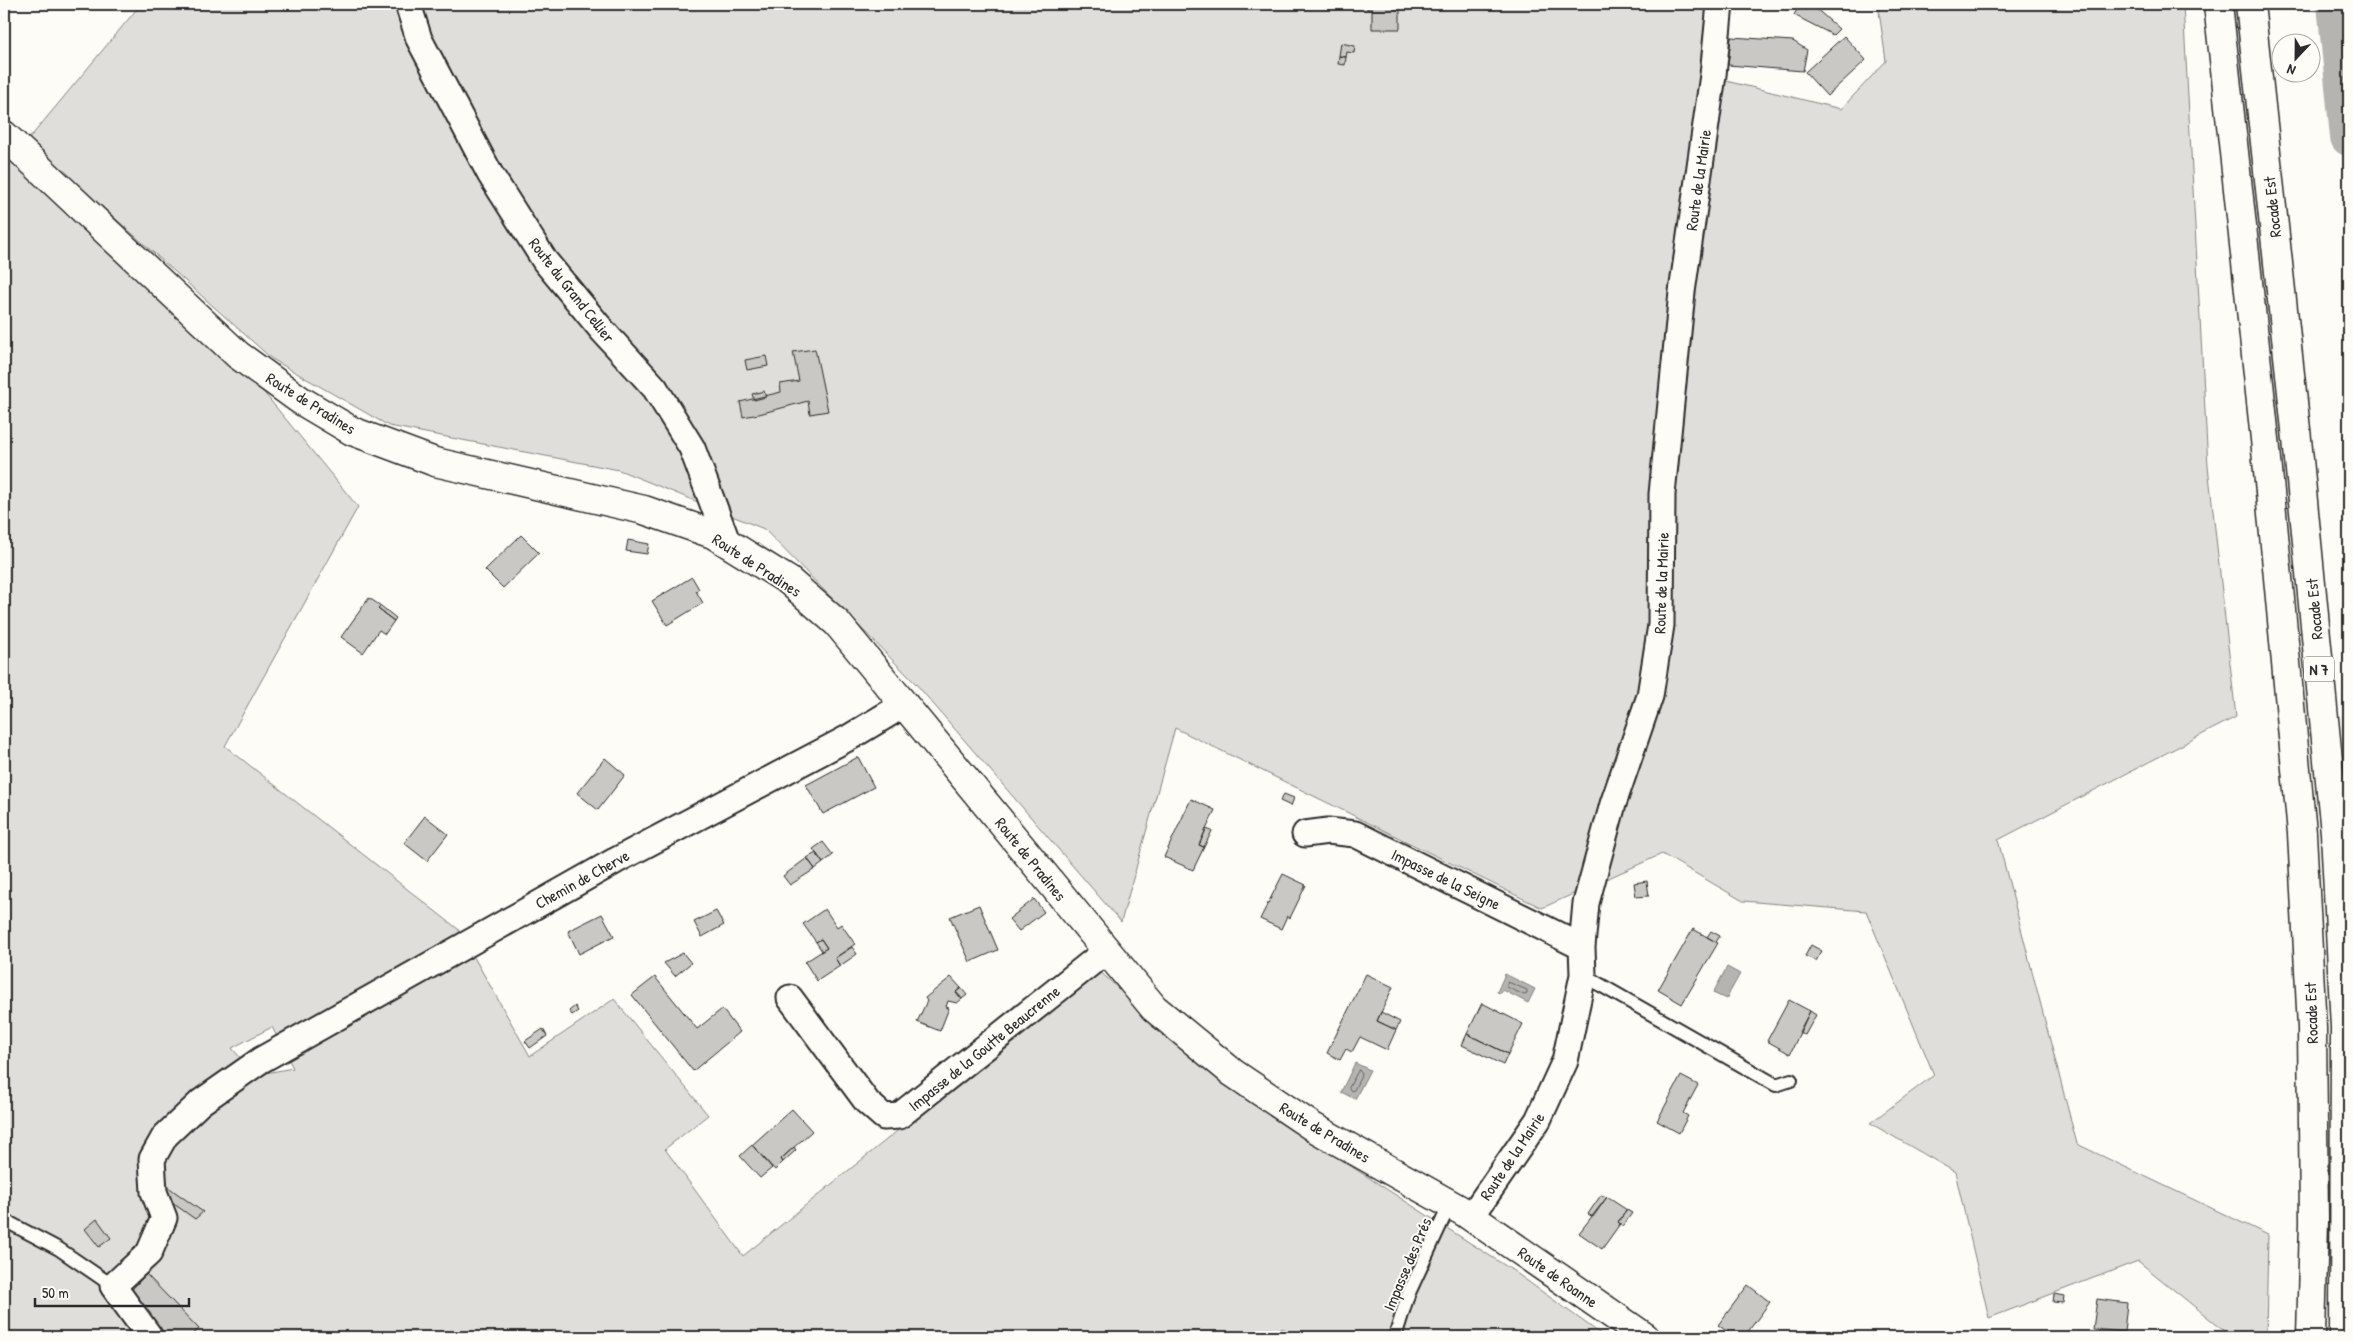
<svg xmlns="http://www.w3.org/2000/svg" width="2353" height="1341" viewBox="0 0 2353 1341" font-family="'Patrick Hand',sans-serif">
  <rect width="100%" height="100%" fill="#fdfcf7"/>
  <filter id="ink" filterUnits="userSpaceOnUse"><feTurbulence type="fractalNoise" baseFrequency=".02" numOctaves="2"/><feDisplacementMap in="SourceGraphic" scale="10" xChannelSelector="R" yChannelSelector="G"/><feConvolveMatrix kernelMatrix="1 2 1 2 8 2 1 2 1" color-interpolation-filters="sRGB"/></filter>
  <g filter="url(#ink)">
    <path fill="#dfdeda" stroke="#858482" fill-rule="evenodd" d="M141,4H1724L1722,80L1841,109L1886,61L1878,4H2183L2208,466L2236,717L1998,840L2077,1144L2268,1235L2266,1337H2232L2138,1261L1989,1318L1955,1172L1870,1123L1934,1075L1866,911L1743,901L1662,854L1542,908L1175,728L1121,922L916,684L764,529L619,470L389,426L272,359L28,140Z
      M4,152L261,389L358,507L225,746L458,929L530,1056L614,999L708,1115L665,1149L743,1256L1097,969L1225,1085L1512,1270L1605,1337H1300L1282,1328L1276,1337H4ZM272,1027L293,1068L255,1075L232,1048Z"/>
    <path fill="#b5b4b1" stroke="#7e7d7b" d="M1727,967L1740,974L1726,999L1713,993Z
      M1505,974L1535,989L1528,1003L1503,990L1501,993L1497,992Z
      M1355,1063L1370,1070L1355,1099L1341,1092Z"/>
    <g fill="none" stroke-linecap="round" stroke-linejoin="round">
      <path stroke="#626261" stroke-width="1" d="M1508,982L1527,990V994L1524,995L1507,987Z
        M1359,1070L1362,1074L1354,1090L1351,1091L1349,1088Z"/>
      <path stroke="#b5b4b1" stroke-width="38" d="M2336,4L2349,137"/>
    </g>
    <path fill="#c9c8c4" stroke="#2b2b2b" d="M1367,4H1396V9H1400V29H1372V9H1367Z
      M1800,4H1811L1839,29L1833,35L1794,15Z
      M1844,36L1866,60L1827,96L1805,72Z
      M1731,37L1793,41L1807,50L1803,71L1728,65Z
      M1341,43L1355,46L1354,53L1347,52L1346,57L1339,56Z
      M1339,56L1346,57L1345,65L1338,64Z
      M815,349L828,411L810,414L808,401L759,414L743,417L740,402L781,392L780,384L799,381L793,352Z
      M766,356L768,366L747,370L745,360Z
      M764,391L766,397L754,400L752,394Z
      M521,535L539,553L503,588L485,570Z
      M628,540L649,544L647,554L626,551Z
      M692,577L699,589L696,591L703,603L667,625L652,601Z
      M369,598L381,606L378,609L394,621L385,634L379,630L363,653L341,637Z
      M381,606L396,618L394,621L378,609Z
      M858,757L874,787L823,814L806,785Z
      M605,758L625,775L598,810L577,793Z
      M1284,794L1294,798L1291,806L1280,801Z
      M1191,799L1215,810L1199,845L1204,847L1193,870L1164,857Z
      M425,816L448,834L427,861L404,843Z
      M1206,829L1212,831L1204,847L1199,845Z
      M823,842L833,855L823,863L813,849Z
      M816,853L823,863L815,869L807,858Z
      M807,858L815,869L790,885L783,876Z
      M1283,874L1306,885L1290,918L1287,916L1281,929L1260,919Z
      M1647,881L1649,896L1636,897L1634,883Z
      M1034,899L1044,912L1019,931L1009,919Z
      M979,905L998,950L970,962L950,917Z
      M825,909L837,927L841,924L855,944L835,958L840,966L817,981L805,962L827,948L821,939L816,942L803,924Z
      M716,911L724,925L702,937L694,922Z
      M602,914L614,936L579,954L568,931Z
      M1693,929L1718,943L1682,1004L1658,990Z
      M1711,931L1720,936L1716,942L1707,937Z
      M821,939L827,948L822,951L816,942Z
      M1811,945L1822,951L1816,961L1805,956Z
      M852,947L857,954L840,966L835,958Z
      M683,953L691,963L675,976L664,963Z
      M1366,974L1393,987L1377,1021L1396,1030L1387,1050L1360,1037L1352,1052L1346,1049L1340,1060L1327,1053Z
      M655,977L697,1029L722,1009L740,1032L693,1071L632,995Z
      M951,977L961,988L956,992L962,999L957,1003L948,1001L946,1007L949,1008L940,1031L917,1022L927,1001L925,998Z
      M961,988L967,995L962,999L956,992Z
      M1789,1000L1810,1011L1790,1054L1767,1041Z
      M1482,1003L1523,1024L1508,1054L1467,1034Z
      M575,1006L578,1011L572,1015L569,1011Z
      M1810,1011L1816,1015L1805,1035L1799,1032Z
      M1381,1012L1400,1022L1396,1030L1377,1021Z
      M543,1029L547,1036L530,1048L525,1041Z
      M1467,1034L1508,1054L1503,1065L1462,1045Z
      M1681,1076L1698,1085L1683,1113L1688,1116L1679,1133L1657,1121Z
      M792,1109L812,1131L781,1159L783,1162L775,1170L752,1145Z
      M752,1145L772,1168L760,1178L740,1156Z
      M794,1147L796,1150L783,1162L781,1159Z
      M164,1184L203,1212L195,1219L160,1194Z
      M1601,1195L1607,1197L1593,1217L1588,1214Z
      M1607,1197L1627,1210L1618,1222L1620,1224L1602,1249L1579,1233Z
      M1627,1210L1632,1213L1623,1226L1618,1222Z
      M97,1219L111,1238L99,1247L85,1229Z
      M146,1274L199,1329L190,1337H160L127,1295Z
      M1748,1285L1770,1302L1744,1337H1735L1718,1325Z
      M2054,1294L2064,1296L2063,1303L2053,1302Z
      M2097,1299L2127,1303L2124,1332L2093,1329Z"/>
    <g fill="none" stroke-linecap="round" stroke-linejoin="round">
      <defs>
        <path id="lane" d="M1583,975L1776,1085L1791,1080
          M4,1220L59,1249L113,1286
          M1395,1337L1408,1295L1450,1204"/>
        <path id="street" d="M408,4L419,39L490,174L545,261L602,330L655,388L692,448L728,544
          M1305,834L1328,831L1355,834L1582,947
          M790,998L867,1102L884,1117L899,1116L1106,951
          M1471,1217L1538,1120L1565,1061L1583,975L1582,947L1586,903L1613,804L1650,696L1661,625L1662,494L1682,292L1713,75L1720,4
          M150,1337L113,1286L149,1253L164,1218L154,1192L152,1159L165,1136L201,1102L261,1060L615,861L850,737L905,704"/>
        <path id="secondary" d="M4,135L238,355L300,400L352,431L435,462L644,510L713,534L789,581L837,623L1154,1008L1233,1073L1313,1127L1464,1212L1645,1337"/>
        <path id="highway" d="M2218,4L2265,439L2302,833L2312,1028L2314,1221L2311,1337
          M2250,4L2297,439L2335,833L2345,1027L2344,1337"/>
      </defs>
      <use href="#lane" stroke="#2b2b2b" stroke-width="16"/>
      <use href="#street" stroke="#2b2b2b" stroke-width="29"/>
      <use href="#secondary" stroke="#2b2b2b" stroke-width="31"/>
      <use href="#highway" stroke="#2b2b2b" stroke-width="31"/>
      <use href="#lane" stroke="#fdfcf7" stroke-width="12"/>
      <use href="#street" stroke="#fdfcf7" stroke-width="25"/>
      <use href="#secondary" stroke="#fdfcf7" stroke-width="28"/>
      <use href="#highway" stroke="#fdfcf7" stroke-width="28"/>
    </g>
  </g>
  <g text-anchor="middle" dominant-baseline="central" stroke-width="4" stroke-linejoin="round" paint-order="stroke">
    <rect fill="#fdfcf7" stroke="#6a6a68" stroke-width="1" x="2304" y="656.5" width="30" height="25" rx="4"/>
    <g font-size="15" font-weight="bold" fill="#2b2b2b">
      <text x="2319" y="669">N 7</text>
    </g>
    <g font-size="16" fill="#2b2b2b" stroke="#fdfcf7">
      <text transform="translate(1698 180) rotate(-82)">Route de la Mairie</text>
      <text transform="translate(2272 207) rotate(-96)">Rocade Est</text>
      <text transform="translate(572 290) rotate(52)">Route du Grand Cellier</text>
      <text transform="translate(311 403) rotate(32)">Route de Pradines</text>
      <text transform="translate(757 565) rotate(33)">Route de Pradines</text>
      <text transform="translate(1661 583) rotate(-88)">Route de la Mairie</text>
      <text transform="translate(2314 609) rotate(-95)">Rocade Est</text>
      <text transform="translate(1031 859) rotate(51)">Route de Pradines</text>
      <text transform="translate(582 879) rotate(-29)">Chemin de Cherve</text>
      <text transform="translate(1446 879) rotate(26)">Impasse de la Seigne</text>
      <text transform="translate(2311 1013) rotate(-92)">Rocade Est</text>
      <text transform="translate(984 1048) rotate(-39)">Impasse de la Goutte Beaucrenne</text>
      <text transform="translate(1325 1132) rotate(31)">Route de Pradines</text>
      <text transform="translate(1512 1156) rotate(-56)">Route de la Mairie</text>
      <text transform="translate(1407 1264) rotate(-67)">Impasse des Prés</text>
      <text transform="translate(1558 1277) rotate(35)">Route de Roanne</text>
    </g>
  </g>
  <rect width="2353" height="1341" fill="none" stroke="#fdfcf7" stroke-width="20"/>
  <rect x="10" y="10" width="2333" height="1321" fill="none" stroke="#2b2b2b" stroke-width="2" filter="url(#ink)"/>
  <g transform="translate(2296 58) rotate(202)"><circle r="24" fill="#fdfcf7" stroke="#a9a8a5"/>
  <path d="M0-4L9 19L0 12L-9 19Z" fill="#2b2b2b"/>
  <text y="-8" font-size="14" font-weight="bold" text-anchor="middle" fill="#2b2b2b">N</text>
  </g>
  <path d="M35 1298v8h154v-8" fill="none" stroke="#2b2b2b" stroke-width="2.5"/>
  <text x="42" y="1298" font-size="15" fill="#2b2b2b" stroke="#fdfcf7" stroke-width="4" paint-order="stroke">50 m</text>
</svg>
